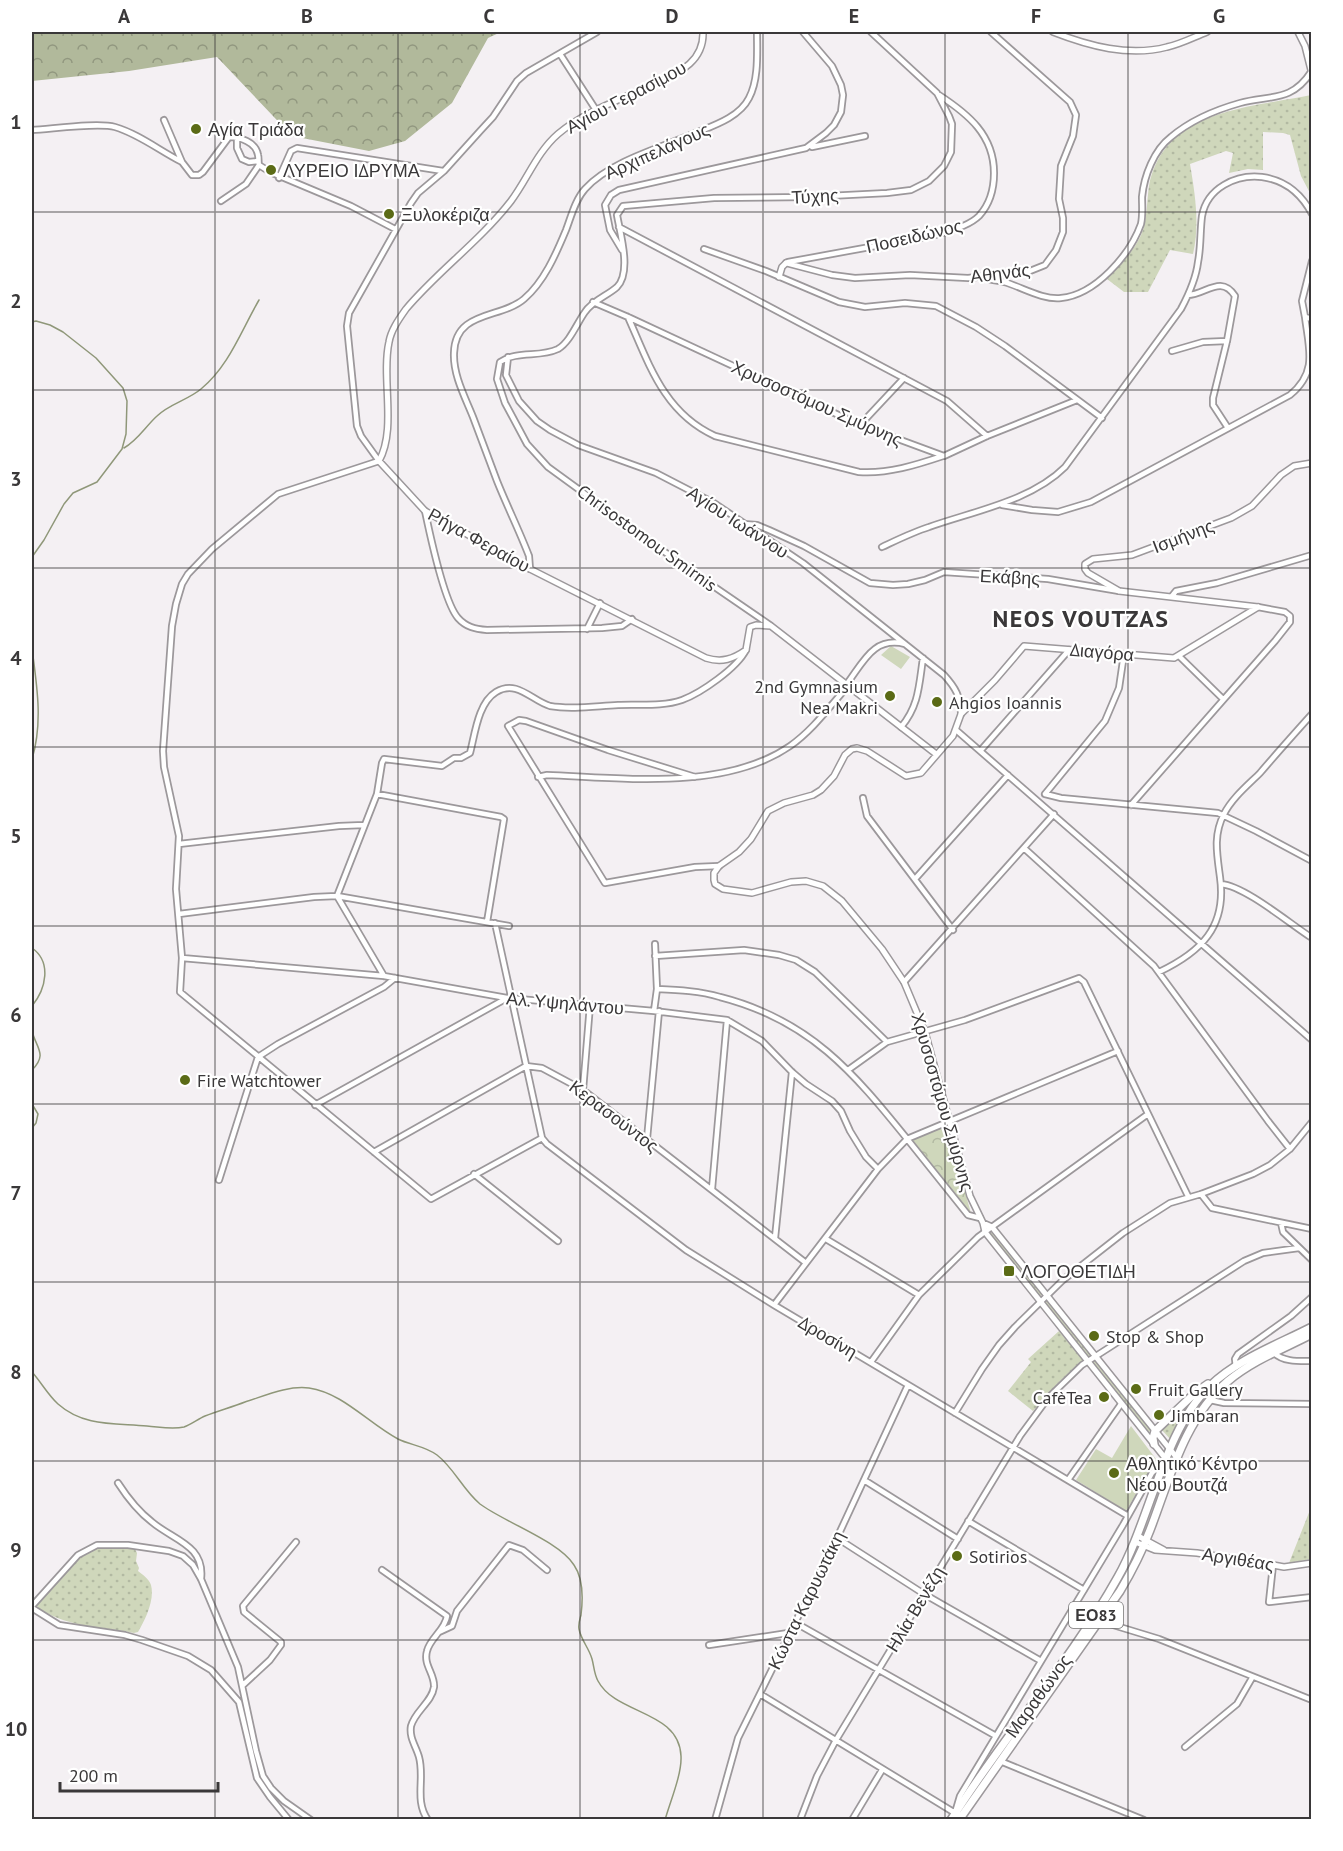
<svg xmlns="http://www.w3.org/2000/svg" width="1343" height="1851" viewBox="0 0 1343 1851" font-family="'PT Sans',sans-serif">
  <defs>
    <pattern id="grass-dots" width="8" height="8" patternUnits="userSpaceOnUse" patternTransform="scale(1.5)"><rect width="8" height="8" fill="#cfd7bb"/><path d="M2 2h.1M6 6h.1" fill="none" stroke="#b2b9a2" stroke-width="1.8" stroke-linecap="round"/></pattern>
    <pattern id="forest-crowns" width="20" height="18" patternUnits="userSpaceOnUse" patternTransform="scale(1.5)"><rect width="20" height="18" fill="#b1b99b"/><path d="M2 6a3 3 0 1 1 6 0M12 15a3 3 0 1 1 6 0" fill="none" stroke="#91977f"/></pattern>
    <pattern id="park-crowns" width="20" height="18" patternUnits="userSpaceOnUse" patternTransform="scale(1.5)"><rect width="20" height="18" fill="#cfd7bb"/><path d="M2 6a3 3 0 1 1 6 0M12 15a3 3 0 1 1 6 0" fill="none" stroke="#b2b9a2"/></pattern>
  </defs>
  <rect width="100%" height="100%" fill="#f4f0f3"/>
  <path fill="url(#grass-dots)" d="M1311,95V195L1301,176L1290,135L1283,133L1263,132V170L1248,169L1229,173L1233,153L1226,151L1190,164C1195,194 1200,224 1193,254L1170,250L1148,292H1124L1107,279C1121,264 1138,247 1144,227C1147,214 1147,200 1149,186C1164,109 1250,108 1311,95Z
    M991,1232L1043,1294L1040,1296L989,1234Z
    M1047,1300L1092,1355L1089,1357L1045,1302Z
    M1059,1331L1083,1360L1059,1382L1033,1411L1008,1391L1031,1362L1028,1359Z
    M1096,1360L1151,1430L1149,1432L1093,1362Z
    M1181,1411L1184,1414L1171,1440L1161,1429Z
    M1310,1510H1312L1311,1559L1289,1563Z
    M99,1546L135,1549L137,1553L136,1561L139,1568L138,1571C143,1575 149,1579 151,1585C155,1600 145,1620 138,1632L134,1633C101,1626 63,1628 35,1605L78,1557Z"/>
  <path fill="url(#forest-crowns)" d="M32,32H501L488,38L452,103L405,141L369,151L292,136L217,57L129,71L32,81Z"/>
  <path fill="url(#park-crowns)" d="M946,1126L971,1213L911,1138Z"/>
  <path fill="#cfd7bb" d="M891,646L910,657L901,669L881,655Z
    M1131,1426L1156,1459L1126,1511L1076,1480L1096,1449L1112,1458Z"/>
  <g fill="none" stroke-linecap="round" stroke-linejoin="round">
    <path stroke="#8f9779" stroke-width="1.5" d="M32,322L36,321L50,325L63,332L96,358L123,388L127,401L126,434L122,449L97,482L73,493L64,504L44,540L32,557
      M124,448C138,440 145,427 157,416C169,404 188,400 201,389C229,366 241,331 259,300
      M32,649C37,686 43,723 32,759
      M32,948C52,962 46,989 32,1006
      M32,1031C36,1048 48,1054 32,1070
      M32,1104L38,1114L36,1123L32,1128
      M32,1372C41,1382 48,1395 58,1404C84,1427 115,1423 147,1426C160,1427 172,1430 184,1427C192,1424 198,1419 205,1416C218,1411 232,1407 245,1402C264,1396 289,1385 309,1388C343,1393 368,1423 398,1439C410,1445 425,1446 437,1455C454,1468 463,1490 480,1504C504,1522 559,1541 574,1565C583,1578 583,1599 581,1615C580,1619 578,1624 579,1629C581,1640 589,1648 592,1659C594,1666 594,1674 598,1681C616,1715 679,1710 681,1756C682,1774 670,1802 665,1820"/>
    <defs>
      <path id="minor" d="M597,32L526,73L517,81L493,117L481,130L444,171L418,193L411,203L349,313L347,326L357,426L361,436L379,461L278,494L212,549L188,574L182,584L176,604L172,626L163,751L164,767L179,836L176,889L182,958L384,976L507,998L654,1011L727,1020L762,1041L792,1072L806,1084L832,1101L841,1111L850,1131L866,1157L878,1169
        M560,54L596,110
        M164,120L182,162L192,175H199L203,172L229,137C240,137 256,142 258,155C259,158 258,162 259,165L270,172L351,206L395,229
        M32,130C52,129 98,122 115,127C139,134 160,151 182,162
        M237,138V148L242,159L249,162L258,161
        M812,147L865,136
        M279,178L291,151L297,148L443,171
        M221,201L246,184L259,165
        M619,227L947,401L987,436
        M704,249L766,271L839,302L865,307L905,303L936,306L976,327L1005,346L1102,418
        M622,250L610,230L605,205L611,195L619,190L806,148L826,133L834,125L841,112L843,95L841,85L832,66L803,32
        M1312,261L1302,301L1305,317L1312,319
        M788,262C815,257 843,252 870,247C897,242 960,235 979,216C990,204 994,189 994,173C994,135 968,114 939,95
        M786,263L832,275L855,278L910,275L968,278L1030,271L1045,265L1056,250L1063,232V218L1059,199L1061,166L1073,136L1076,115L1070,102L991,32
        M982,278C989,280 997,280 1004,282C1022,287 1042,300 1061,298C1095,295 1130,255 1141,224C1143,215 1142,206 1142,197C1144,176 1154,150 1171,137C1191,120 1215,110 1240,103C1270,95 1292,102 1311,72
        M1188,295C1205,295 1221,274 1235,296L1227,341L1213,398V405L1228,428
        M593,302L628,317L860,425L944,456L987,436L1077,400
        M628,317C649,364 664,413 715,436L859,472C888,474 916,465 943,456
        M1172,351L1203,342L1227,341
        M508,357L506,375L519,401L537,421L550,430L578,445L656,473L714,503L803,563L944,675C955,687 961,697 961,714
        M860,425L904,378
        M1002,505L1032,510L1058,512L1091,502L1290,395C1318,372 1309,349 1305,317
        M425,511C430,535 444,602 458,618C466,627 475,629 487,630L602,628L622,626L632,619
        M744,524L757,525L769,530L804,546L870,583L893,585L908,584L925,580L944,572L1048,579L1119,591
        M882,547C897,540 913,532 929,527C974,511 1031,501 1065,467L1181,309C1189,294 1196,279 1198,262C1201,247 1200,231 1202,216C1207,188 1236,174 1262,177C1285,180 1301,193 1312,214
        M530,569L529,556C519,530 507,506 497,481C489,460 481,438 473,417C465,397 453,375 454,353C455,310 501,319 524,299C544,282 556,254 566,230C571,217 575,200 585,189C609,162 659,148 693,134C712,126 739,118 749,98C759,79 757,53 757,32
        M1172,596L1176,591L1217,583L1312,555
        M770,625L684,566L548,467L527,444L505,403L497,379L500,362C518,350 539,358 558,349C570,342 577,323 585,312C593,300 607,296 617,287C632,272 620,233 617,215L623,206L714,198L809,197L887,193L911,190L929,181L944,166L951,152L952,124L949,116L937,93L871,32
        M587,629L600,603
        M1179,656L1223,699
        M846,685C863,663 873,636 905,644
        M901,727C919,706 919,685 923,658
        M956,730L1312,1040
        M981,750L1069,650
        M538,777L547,775C622,778 725,791 790,746C813,730 830,706 848,686
        M695,777L608,750L526,721L519,720L508,726L605,883L695,867L719,866
        M377,794L382,763L384,759L442,766L454,758H461L470,753C475,734 478,703 496,692C517,679 532,701 550,706C572,710 596,706 618,705C639,704 662,707 682,700C701,693 737,668 746,650
        M1045,794L1061,798L1218,813L1256,831L1312,861
        M1045,794L1105,721L1119,688L1124,654
        M863,798L867,816L953,930
        M1131,805L1275,641L1290,622V616L1285,612L1258,607
        M179,844L339,826L364,825
        M1025,849L1154,966L1268,1121L1290,1149
        M915,879L1008,775
        M1221,884C1245,886 1290,924 1312,938
        M179,914L314,897L337,896L509,926
        M495,923L542,1138L547,1144L686,1250L774,1305L1128,1516
        M655,956L744,950L779,955L796,960L815,972L887,1042
        M182,958L180,992L431,1199L542,1138
        M1159,972C1201,952 1227,927 1220,877C1217,854 1213,835 1224,814C1232,798 1248,785 1260,773C1277,753 1294,734 1312,714
        M384,976L337,896L377,794L501,817L504,819L487,922
        M904,982L1054,814
        M657,989C679,990 700,991 720,997C810,1020 853,1072 908,1140C928,1165 948,1190 968,1215L980,1218
        M654,1011L657,989L655,944
        M848,1070L887,1042L965,1020L1079,978L1084,982L1188,1196
        M583,1090L590,1005
        M315,1105L507,998
        M647,1139L659,1011
        M374,1152L526,1066L542,1068L583,1090L806,1263
        M474,1174L558,1241
        M219,1180L258,1057L278,1044L384,987L395,978
        M712,1189L727,1020
        M1201,1194L1212,1208L1312,1229
        M1281,1223L1283,1232L1312,1260
        M775,1238L792,1072
        M826,1239L919,1295
        M774,1305L878,1169L907,1139L1118,1051
        M1274,1353C1284,1362 1298,1361 1312,1361
        M871,1362L919,1295L978,1237L1148,1114
        M1236,1367L1235,1359L1238,1354L1291,1316L1312,1297
        M1210,1400L1224,1403L1312,1404
        M955,1413L982,1369L999,1345L1015,1327L1063,1280L1123,1233L1170,1203L1201,1194L1253,1174L1270,1165L1290,1149L1312,1122
        M864,1480L958,1539
        M1068,1480L1121,1404
        M118,1483C127,1497 139,1512 152,1522C173,1540 205,1545 201,1579
        M968,1521L1084,1590
        M837,1538L924,1594L1041,1661
        M1273,1565L1269,1602L1312,1597
        M382,1570L447,1616C445,1630 430,1638 427,1651C423,1665 435,1674 434,1687C432,1702 415,1711 411,1726C409,1738 416,1746 419,1757C425,1778 414,1801 428,1820
        M32,1606L78,1555L97,1545H128L169,1551L183,1556L193,1565L201,1579L238,1667L256,1751L263,1776L271,1788L284,1801L311,1820
        M32,1608L59,1625L125,1635L142,1640L188,1656L211,1670L239,1702L257,1778L270,1797L289,1820
        M1100,1621L1159,1639L1312,1700
        M794,1622L996,1736
        M439,1632L452,1626L457,1611L509,1545L523,1550L547,1570
        M709,1645L788,1633
        M243,1685L270,1660L281,1645V1642L244,1612L243,1606L296,1542
        M760,1694L955,1813L960,1796L1123,1525L1152,1473L1155,1470H1163
        M1185,1747L1237,1704L1252,1678
        M1000,1761L1144,1820
        M715,1820L738,1738L837,1538L908,1385
        M800,1820L817,1776L836,1740L1020,1436L1048,1398L1082,1365L1244,1261L1263,1253L1299,1248
        M852,1820L882,1770"/>
      <path id="tertiary" d="M703,32C704,60 681,72 659,82C626,98 586,110 558,134C537,152 527,180 511,201C480,241 438,271 406,309C399,319 391,330 389,342C381,378 397,429 379,461L425,511L530,569L706,658C722,663 733,659 746,650L750,627L756,625L771,626L936,754
        M1053,32C1089,46 1129,57 1167,47C1181,44 1194,37 1207,32
        M1298,32L1305,46L1312,74
        M779,277L782,267L786,263
        M1258,607L1119,591L1088,573L1085,569V564L1093,559L1132,555L1231,518L1252,506L1281,475L1294,466L1312,463
        M983,1223L992,1227L1177,1458
        M1173,1468L985,1232L983,1223L970,1196L925,1032L904,982L882,949L842,901L823,886L806,881L791,882L752,893L723,889L715,884L714,880V873L719,866L739,852L751,839L768,811L784,803L813,795L821,790L834,776L845,755L852,749L857,748L867,751L906,776L921,773L953,736L961,714L995,680L1024,646L1174,658L1258,607
        M1138,1536L1164,1550
        M1135,1542L1155,1550L1197,1553L1273,1565L1284,1567L1312,1563"/>
      <path id="primary" d="M1154,1444L1153,1438L1155,1431L1195,1393L1208,1384
        M951,1820C1003,1737 1070,1663 1118,1577C1150,1521 1164,1429 1210,1386C1238,1359 1277,1345 1312,1327
        M959,1820L1120,1591C1132,1571 1142,1551 1150,1530C1170,1478 1184,1419 1228,1381C1253,1360 1283,1349 1312,1334"/>
    </defs>
    <use href="#minor" stroke="#9c989b" stroke-width="8"/>
    <use href="#tertiary" stroke="#9c989b" stroke-width="8"/>
    <use href="#primary" stroke="#9c989b" stroke-width="10"/>
    <use href="#minor" stroke="#fff" stroke-width="4.5"/>
    <use href="#tertiary" stroke="#fff" stroke-width="5"/>
    <use href="#primary" stroke="#fff" stroke-width="7"/>
  </g>
  <path fill="none" stroke="#3a3839" stroke-width="1.5" stroke-opacity="0.55" d="M215,32V1820M398,32V1820M580,32V1820M763,32V1820M945,32V1820M1128,32V1820M32,212H1312M32,390H1312M32,568H1312M32,747H1312M32,926H1312M32,1104H1312M32,1282H1312M32,1461H1312M32,1640H1312"/>
  <g fill="#5b6b16" stroke="#fff" stroke-width="2">
    <circle cx="196" cy="129" r="6"/>
    <circle cx="271" cy="170" r="6"/>
    <circle cx="389" cy="214" r="6"/>
    <circle cx="890" cy="696" r="6"/>
    <circle cx="937" cy="702" r="6"/>
    <circle cx="185" cy="1080" r="6"/>
    <rect x="1003" y="1265" width="12" height="12" rx="3"/>
    <circle cx="1094" cy="1336" r="6"/>
    <circle cx="1136" cy="1389" r="6"/>
    <circle cx="1104" cy="1397" r="6"/>
    <circle cx="1159" cy="1415" r="6"/>
    <circle cx="1114" cy="1473" r="6"/>
    <circle cx="957" cy="1556" r="6"/>
  </g>
  <g text-anchor="middle" dominant-baseline="central" stroke-width="4.5" stroke-linejoin="round" paint-order="stroke">
    <rect fill="#fff" stroke="#757474" stroke-width="1.5" x="1069" y="1602" width="54" height="26" rx="4.5"/>
    <g font-size="16" font-weight="bold" fill="#3a3839">
      <text x="1096" y="1615">ΕΟ83</text>
    </g>
    <g font-size="18" fill="#3a3839" stroke="#fff">
      <text transform="translate(626 97) rotate(-28)">Αγίου Γερασίμου</text>
      <text transform="translate(657 151) rotate(-24)">Αρχιπελάγους</text>
      <text transform="translate(815 196) rotate(-3)">Τύχης</text>
      <text transform="translate(914 236) rotate(-13)">Ποσειδώνος</text>
      <text transform="translate(1000 273) rotate(-7)">Αθηνάς</text>
      <text transform="translate(817 403) rotate(24)">Χρυσοστόμου Σμύρνης</text>
      <text transform="translate(738 522) rotate(33)">Αγίου Ιωάννου</text>
      <text transform="translate(1183 536) rotate(-21)">Ισμήνης</text>
      <text transform="translate(647 538) rotate(36)">Chrisostomou Smirnis</text>
      <text transform="translate(479 540) rotate(29)">Ρήγα Φεραίου</text>
      <text transform="translate(1010 577) rotate(3)">Εκάβης</text>
      <text transform="translate(1102 652) rotate(5)">Διαγόρα</text>
      <text transform="translate(565 1003) rotate(5)">Αλ. Υψηλάντου</text>
      <text transform="translate(943 1102) rotate(74)">Χρυσοστόμου Σμύρνης</text>
      <text transform="translate(614 1116) rotate(37)">Κερασούντος</text>
      <text transform="translate(828 1337) rotate(31)">Δροσίνη</text>
      <text transform="translate(1238 1559) rotate(9)">Αργιθέας</text>
      <text transform="translate(806 1600) rotate(-64)">Κώστα Καρυωτάκη</text>
      <text transform="translate(915 1609) rotate(-59)">Ηλία Βενέζη</text>
      <text transform="translate(1038 1696) rotate(-54)">Μαραθώνος</text>
    </g>
    <g font-size="18" fill="#3a3839" stroke="#fff" text-anchor="start">
      <text x="208" y="129">Αγία Τριάδα</text>
      <text x="283" y="170">ΛΥΡΕΙΟ ΙΔΡΥΜΑ</text>
      <text x="401" y="214">Ξυλοκέριζα</text>
      <text x="878" y="686" text-anchor="end">2nd Gymnasium<tspan x="878" dy="21">Nea Makri</tspan></text>
      <text x="949" y="702">Ahgios Ioannis</text>
      <text x="197" y="1080">Fire Watchtower</text>
      <text x="1021" y="1271">ΛΟΓΟΘΕΤΙΔΗ</text>
      <text x="1106" y="1336">Stop &amp; Shop</text>
      <text x="1148" y="1389">Fruit Gallery</text>
      <text x="1092" y="1397" text-anchor="end">CafèTea</text>
      <text x="1171" y="1415">Jimbaran</text>
      <text x="1126" y="1463">Αθλητικό Κέντρο<tspan x="1126" dy="21">Νέου Βουτζά</tspan></text>
      <text x="969" y="1556">Sotirios</text>
    </g>
    <g font-size="24" font-weight="bold" letter-spacing="1.5" fill="#3a3839" stroke="#fff">
      <text x="1081" y="618">NEOS VOUTZAS</text>
    </g>
  </g>
  <rect width="1343" height="1851" fill="none" stroke="#ffffff" stroke-width="66"/>
  <path d="M60 1782v9h158v-9" fill="none" stroke="#3a3839" stroke-width="3"/>
  <text x="69" y="1782" font-size="18" fill="#3a3839" stroke="#ffffff" stroke-width="4.5" paint-order="stroke">200 m</text>
  <rect x="33" y="33" width="1277" height="1785" fill="none" stroke="#3a3839" stroke-width="2"/>
  <g font-size="20" text-anchor="middle" font-weight="bold" fill="#3a3839">
    <text x="124" y="23">A</text>
    <text x="307" y="23">B</text>
    <text x="489" y="23">C</text>
    <text x="672" y="23">D</text>
    <text x="854" y="23">E</text>
    <text x="1036" y="23">F</text>
    <text x="1219" y="23">G</text>
    <text x="16" y="129">1</text>
    <text x="16" y="308">2</text>
    <text x="16" y="486">3</text>
    <text x="16" y="665">4</text>
    <text x="16" y="843">5</text>
    <text x="16" y="1022">6</text>
    <text x="16" y="1200">7</text>
    <text x="16" y="1379">8</text>
    <text x="16" y="1557">9</text>
    <text x="16" y="1736">10</text>
  </g>
</svg>
